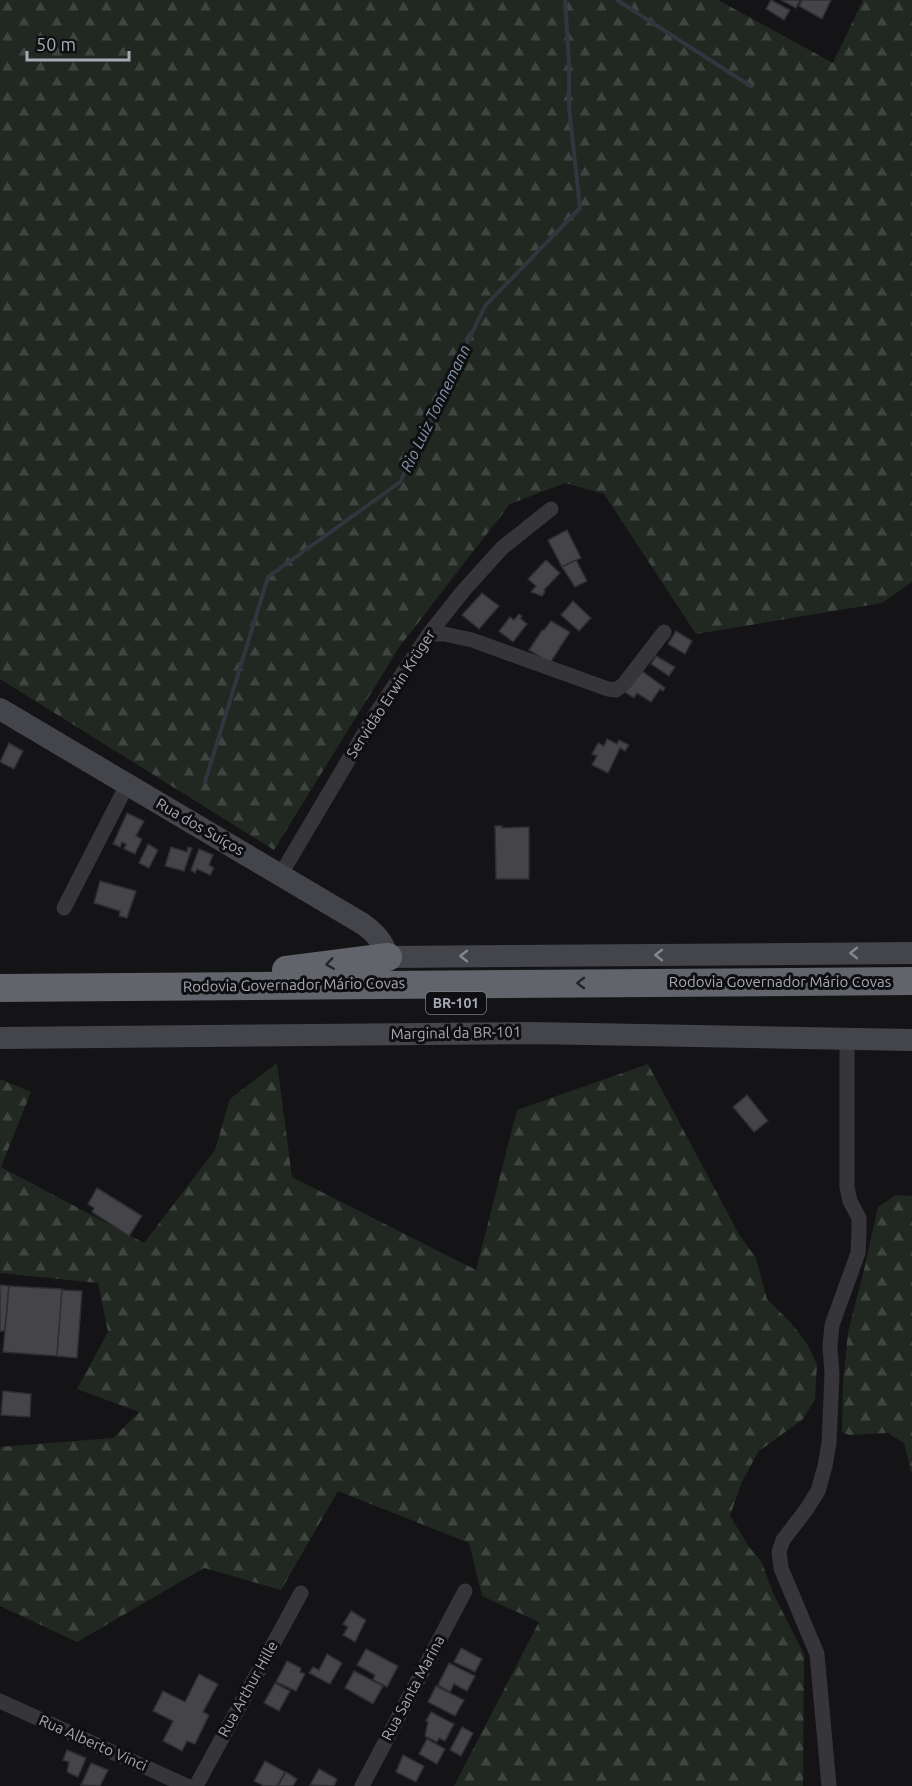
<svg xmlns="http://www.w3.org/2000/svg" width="912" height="1786" font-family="Ubuntu,sans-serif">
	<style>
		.forest { fill: url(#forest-firs) }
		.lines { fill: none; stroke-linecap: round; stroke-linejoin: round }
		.stream { stroke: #2f363d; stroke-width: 4 }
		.building { fill: #444449; stroke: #2f2e32; stroke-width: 1.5 }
		.street { stroke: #36363a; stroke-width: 15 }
		.secondary { stroke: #44454a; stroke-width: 22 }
		.highway { stroke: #62646b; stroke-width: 28 }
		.oneway { stroke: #848790 }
		.oneway2 { stroke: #242428 }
		.labels { text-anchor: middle; stroke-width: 6; stroke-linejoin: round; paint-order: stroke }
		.shield { fill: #0f0f11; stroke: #797c84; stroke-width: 1.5 }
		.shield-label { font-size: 14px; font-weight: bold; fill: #a7aab5 }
		.street-label { font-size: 15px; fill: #a7aab5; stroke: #0f0f11 }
		.water-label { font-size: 16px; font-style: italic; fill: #8195ad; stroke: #0f0f11 }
	</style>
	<defs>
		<pattern id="forest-firs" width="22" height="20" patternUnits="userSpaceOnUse" patternTransform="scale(1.5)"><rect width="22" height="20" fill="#212822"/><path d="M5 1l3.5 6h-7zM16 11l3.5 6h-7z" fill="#3e4440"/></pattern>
	</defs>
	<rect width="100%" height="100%" fill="#141416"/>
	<g class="forest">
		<path d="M0 0H718L833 63 863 0H912V582L882 603 696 634 604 494 565 483 510 504 400 646 274 850 0 679Z"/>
		<path d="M277 1063 292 1177 476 1270 517 1110 648 1064 740 1236 756 1258 767 1299 790 1322 806 1342 817 1364 815 1399 803 1419 758 1452 741 1484 730 1516 749 1547 761 1561 774 1595 804 1654 803 1786H454L539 1622 482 1596 469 1543 338 1491 281 1590 204 1568 77 1642 0 1606V1447L113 1438 139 1412 77 1389 108 1332 98 1283 0 1273V1079L31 1092 1 1167 144 1243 215 1150 230 1099Z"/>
		<path d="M896 1195 912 1196V1475L904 1443 888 1433 849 1435 842 1432 843 1384 848 1332 864 1270 878 1207Z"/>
	</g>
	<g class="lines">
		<g class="stream">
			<path d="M617 0 752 87"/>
			<path d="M205 782 268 577 400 482 485 306 580 208 569 107V63L565 0"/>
		</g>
	</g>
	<g class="building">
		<path d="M771 0 790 10 784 20 766 9Z"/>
		<path d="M781 0H800L796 8Z"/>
		<path d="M802 0H831L822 19 799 6Z"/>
		<path d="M567 530 581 558 562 567 548 540Z"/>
		<path d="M546 560 560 573 544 590 545 592 542 596 531 592 536 586 528 579Z"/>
		<path d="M576 560 587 581 575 587 562 567Z"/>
		<path d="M482 593 499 606 479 629 462 615Z"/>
		<path d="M573 601 591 618 579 631 561 615Z"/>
		<path d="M519 614 522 616 520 618 527 624 513 642 499 631 510 617 514 620Z"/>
		<path d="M551 621 570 632 550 663 529 650 542 630H544Z"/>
		<path d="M676 631 692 641 685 654 668 644Z"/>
		<path d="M656 656 675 667 669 676 651 664Z"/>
		<path d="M638 668 665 688 663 691 660 689 651 702 637 693 634 698 623 691Z"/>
		<path d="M607 739 617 744 619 740 629 745 625 751 620 748 608 773 592 765 597 756 592 754 598 743 604 746Z"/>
		<path d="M9 743 23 751 14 769 0 762Z"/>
		<path d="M127 813 144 821 136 836 142 839 135 854 124 849 126 844 122 842 120 847 113 844Z"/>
		<path d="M495 826H502V828L529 827V879H496Z"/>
		<path d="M148 844 158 850 149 868 139 863Z"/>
		<path d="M171 847 187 852 188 847 192 848 184 871 165 866Z"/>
		<path d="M199 849 213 855 209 865 214 868 210 875 197 869 195 873 191 870Z"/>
		<path d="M100 881 136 891 127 918 119 916 120 911 94 903Z"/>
		<path d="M747 1095 768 1121 754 1132 733 1107Z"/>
		<path d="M97 1188 142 1216 129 1236 92 1212 94 1208 88 1204Z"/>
		<path d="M0 1285 9 1286 5 1331H0Z"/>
		<path d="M9 1286 62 1289 57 1356 3 1352Z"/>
		<path d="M62 1290 82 1291 77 1358 57 1356Z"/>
		<path d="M3 1391 31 1394 30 1417 1 1415Z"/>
		<path d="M351 1611 366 1620 355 1642 343 1635 348 1627 343 1624Z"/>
		<path d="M461 1648 482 1659 475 1672 454 1662Z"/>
		<path d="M366 1649 398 1666 387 1687 373 1680 375 1675 357 1665Z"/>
		<path d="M327 1654 342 1663 330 1684 309 1673 313 1667 319 1670Z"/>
		<path d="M287 1661 301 1668 300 1672 305 1674 296 1691 276 1682Z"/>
		<path d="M449 1663 475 1676 467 1691 454 1684 450 1692 438 1685Z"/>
		<path d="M354 1671 383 1686 373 1704 345 1688Z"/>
		<path d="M199 1674 218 1684 203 1712 209 1715 195 1744 187 1741 182 1751 163 1741 173 1721 153 1711 163 1691 185 1702Z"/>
		<path d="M275 1683 290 1691 279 1711 264 1703Z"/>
		<path d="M436 1686 464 1700 455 1716 428 1702Z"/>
		<path d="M431 1712 454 1724 445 1741 439 1738 437 1742 425 1736 428 1722 426 1721Z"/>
		<path d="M462 1727 473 1733 461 1756 450 1750Z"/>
		<path d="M427 1739 445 1749 437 1764 419 1754Z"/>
		<path d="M67 1750 86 1758 78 1777 67 1772 69 1762 63 1760Z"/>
		<path d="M403 1755 424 1766 416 1782 396 1772Z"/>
		<path d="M265 1761 285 1772 277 1786H264L254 1781Z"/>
		<path d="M91 1763 108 1770 100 1786 81 1785Z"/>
		<path d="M319 1769 337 1779 334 1786 310 1785Z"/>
		<path d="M286 1772 297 1779 293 1786H278Z"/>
	</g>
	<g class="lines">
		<g class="street">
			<path d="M429 634H444L472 640 608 689 616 690 624 684 664 632"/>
			<path d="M281 874 375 715 429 634 464 590 502 548 551 509"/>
			<path d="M64 908 127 785"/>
			<path d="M0 1701 187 1786"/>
			<path d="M196 1786 301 1593"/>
			<path d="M362 1786 465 1591"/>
			<path d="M829 1786 817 1654 781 1568 779 1552 783 1540 806 1510 818 1491 825 1466 829 1443 832 1374 830 1346 832 1325 858 1253 859 1233V1218L850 1201 847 1187V1039"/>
		</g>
		<g class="secondary">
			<path d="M0 709 363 924C375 933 383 941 388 957L912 953"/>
			<path d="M0 1038 532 1033 912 1040"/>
		</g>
		<g class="highway">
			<path d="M286 970 388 957"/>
			<path d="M0 988 912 981"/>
		</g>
	</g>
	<defs><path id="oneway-chevron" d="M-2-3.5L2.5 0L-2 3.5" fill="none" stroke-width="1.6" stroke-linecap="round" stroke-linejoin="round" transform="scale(1.5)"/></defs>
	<g class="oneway">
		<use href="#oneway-chevron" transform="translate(854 953) rotate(180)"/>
		<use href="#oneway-chevron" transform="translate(659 955) rotate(180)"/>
		<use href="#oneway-chevron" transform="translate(464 956) rotate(180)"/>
	</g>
	<g class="oneway2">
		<use href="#oneway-chevron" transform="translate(330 964) rotate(172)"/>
		<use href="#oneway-chevron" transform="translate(581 983) rotate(180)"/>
	</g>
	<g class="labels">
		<rect class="shield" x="426" y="992" width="60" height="22" rx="4.5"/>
		<g class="shield-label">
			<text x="456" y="1008">BR-101</text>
		</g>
		<g class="street-label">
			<text transform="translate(391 694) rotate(-57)" y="5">Servidão Erwin Krüger</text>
			<text transform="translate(200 827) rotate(30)" y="5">Rua dos Suíços</text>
			<text x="780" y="987">Rodovia Governador Mário Covas</text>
			<text transform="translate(294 985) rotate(-1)" y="5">Rodovia Governador Mário Covas</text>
			<text transform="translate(456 1033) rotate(-1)" y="5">Marginal da BR-101</text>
			<text transform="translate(413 1688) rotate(-62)" y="5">Rua Santa Marina</text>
			<text transform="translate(248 1689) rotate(-61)" y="5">Rua Arthur Hille</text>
			<text transform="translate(93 1743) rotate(24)" y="5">Rua Alberto Vinci</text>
		</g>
		<g class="water-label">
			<text transform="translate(435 408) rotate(-64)" y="6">Rio Luiz Tonnemann</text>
		</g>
	</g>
	<path d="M27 51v9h102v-9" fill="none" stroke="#a7aab5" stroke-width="3"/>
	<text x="36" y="51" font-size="18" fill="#a7aab5" stroke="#0f0f11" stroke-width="4.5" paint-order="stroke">50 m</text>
</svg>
